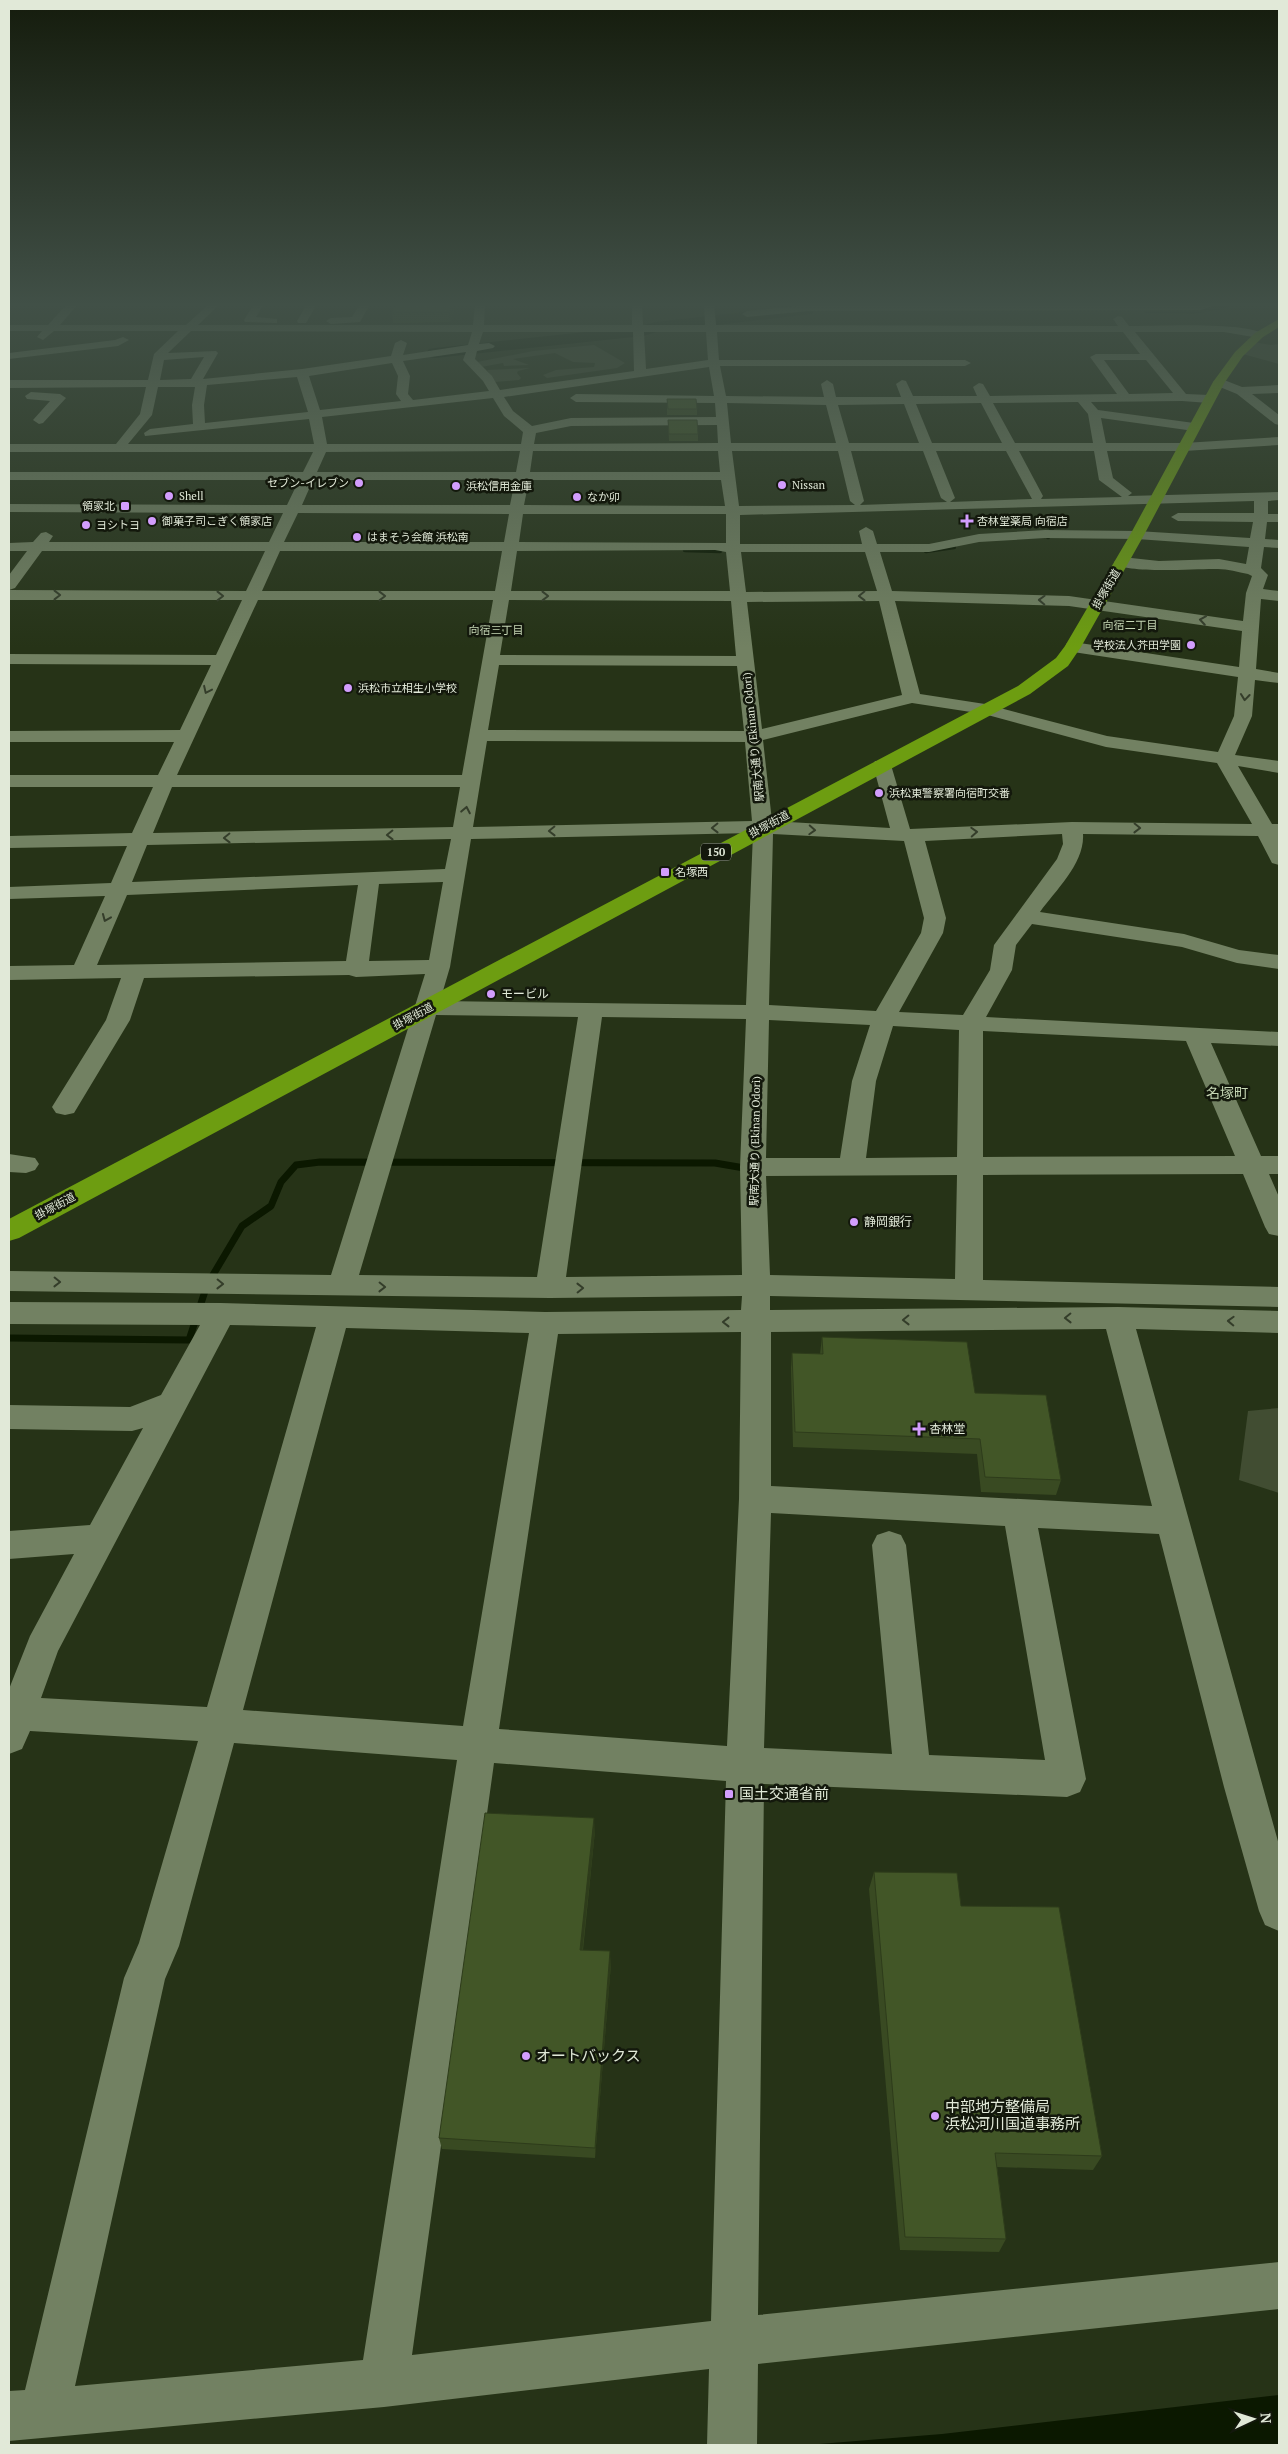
<svg xmlns="http://www.w3.org/2000/svg" width="1288" height="2454" font-family="'PT Serif','Noto Sans JP',serif">
	<style>
		.green { fill: #414d32 }
		.water { fill: #0b1800 }
		.lines { fill: none; stroke-linecap: round; stroke-linejoin: round }
		.stream-far1 { stroke: #0b1800; stroke-width: 4.5 }
		.stream { stroke: #0b1800; stroke-width: 7 }
		.river { fill: #0b1800; fill-rule: evenodd }
		.minor { fill: #728162; fill-rule: evenodd }
		.highway { fill: #6d9d11; fill-rule: evenodd }
		.wall { fill: #394a22 }
		.shaded-wall { fill: #2e3c1b }
		.building { fill: #425627; stroke: #2e3c1b }
		.oneway { stroke: #343d2a }
		.poi-dot { fill: #d29dfd; stroke: #13180c; stroke-width: 2 }
		.labels { text-anchor: middle; stroke-width: 5; stroke-linejoin: round; paint-order: stroke }
		.far-poi-label { font-size: 11px; fill: #e1e9d8; stroke: #13180c; text-anchor: start }
		.far-street-label { font-size: 11px; fill: #e1e9d8; stroke: #13180c }
		.far-neighbourhood-label { font-size: 11px; fill: #c6d7b5; stroke: #13180c }
		.shield { fill: #13180c; stroke: #a3aa9b; stroke-width: 1 }
		.shield-label { font-size: 11px; font-weight: bold; fill: #e1e9d8 }
		.poi-label { font-size: 12px; fill: #e1e9d8; stroke: #13180c; text-anchor: start }
		.neighbourhood-label { font-size: 14px; fill: #c6d7b5; stroke: #13180c }
		.near-poi-label { font-size: 15px; fill: #e1e9d8; stroke: #13180c; text-anchor: start }
	</style>
	<rect width="100%" height="100%" fill="#263317"/>
	<g class="green">
		<path d="M1253 342 1271 345 1279 344V364L1239 353Z"/>
		<path d="M594 345 625 363 617 368 547 378 543 375 556 370 594 367 595 363 573 362 555 353 513 359 529 365 504 366 503 363 481 367 477 362 533 351Z"/>
		<path d="M530 368 518 371 517 373 521 378 519 380 495 382 487 370Z"/>
		<path d="M1279 1408V1493L1239 1480 1248 1411Z"/>
	</g>
	<path class="water" d="M1279 2395V2445H807L942 2434Z"/>
	<g class="lines">
		<g class="stream-far1">
			<path d="M1048 537 1056 520"/>
			<path d="M685 550 720 551"/>
			<path d="M926 551 954 547"/>
		</g>
		<path class="stream" d="M9 1338 189 1340 207 1285 242 1226 271 1206 281 1182 296 1165 320 1162 715 1163 750 1169"/>
		<g class="river">
			<path d="M1150 304H1230L1228 308 1194 314 1145 313 1143 309Z"/>
			<path d="M806 305 812 306 814 310 812 314 657 332 643 336 435 358 429 357 426 353 429 349 435 348 641 326 655 322Z"/>
		</g>
		<g class="minor">
			<path d="M67 304H78L60 325H186L209 304H220L198 325H473L475 304H485L484 325H632V304H642L643 325H705L704 304H714L716 325 1118 326 1113 319 1118 316 1122 317 1129 326C1153 326 1250 321 1265 335L1259 338 1224 332H1135L1186 394 1209 395 1215 399 1209 403 1182 401 1091 402 1098 410 1194 423 1200 427 1194 431 1101 418 1106 443H1184L1279 437V445L1184 451H1107L1113 478 1132 493 1128 496 1279 492V500L1268 501V514H1279V522H1267L1265 539 1279 540V548L1264 547 1261 568 1268 575 1263 589 1279 591V601L1261 599 1256 669 1279 673V683L1255 680 1252 716 1235 755 1279 761V773L1238 766 1272 824H1279V865L1272 863 1258 836 1083 834C1085 863 1056 890 1040 912L1184 934 1239 950 1279 955V969L1237 963 1182 947 1032 924 1016 945 1012 970 986 1017 1279 1032V1046L1211 1043 1261 1156H1279V1174H1269L1279 1197V1236L1269 1234 1265 1227 1243 1174 983 1175V1280L1279 1287V1307L770 1296V1310L1118 1307 1279 1311V1333L1136 1329 1279 1845V1931L1265 1925 1259 1911 1224 1787 1159 1534 1038 1528 1086 1779 1080 1792 1067 1797 764 1784 758 2315 1279 2262V2309L758 2364 757 2445H707L709 2369 384 2407 9 2441V2391L25 2390 124 1978 139 1943 198 1741 30 1731 22 1749 9 1754V1689L30 1636 74 1554 9 1559V1531L90 1525 143 1428 132 1431 9 1429V1405L130 1407 161 1395 200 1325 9 1324V1302L221 1303 545 1312 741 1310 742 1296 550 1298 9 1291V1271L331 1275 425 974 356 977 349 975 144 978 130 1020 74 1113 65 1115 56 1113 52 1107 106 1020 121 978 9 980V966L74 965 105 896 9 899V887L111 883 127 846 9 848V836L132 833 153 787H9V775H158L174 742H9V731L180 730 211 665 9 664V654L216 655 242 600H9V590L246 591 265 551H42L15 588 9 590V575L27 551H9V543L33 542 41 533 46 532 53 536 49 542H269L283 513 9 512V504L287 505 299 480H9V472H303L313 452H9V444H116L140 414 146 387 9 388V380H148L154 354 178 331H54L43 340 37 337 42 331H9V325H48ZM191 331 472 332 468 345 403 355 407 343 401 340 395 343 391 356 302 369 203 379 218 353 216 351 168 353ZM483 332H633L634 371 500 390 492 376 475 359 477 351 493 348 495 346 489 343 479 344ZM644 332H706L708 360 646 369ZM717 332H1123L1140 354H1096L1090 357 1117 394 990 396 983 384 979 383 973 387 977 396H913L906 381 902 380 896 384 901 397H836L833 384 827 380 821 384 824 397 726 396 720 366H965L971 363 965 360H719ZM466 352 463 360 483 381 489 391 413 400 408 394 410 376 403 361ZM204 357 191 379 160 380 164 360ZM1104 360H1146L1173 393 1129 394ZM392 363 398 376 396 394 401 401 320 410 309 376ZM709 367 714 396 576 394 570 398 576 402 715 403 716 417 571 418 532 426 513 411 504 397ZM297 377 308 412 205 423 204 405 207 385ZM158 387H195L192 405 193 424 150 429 144 433 145 436 309 419 314 444H128L152 415ZM493 398 504 416 523 432 521 444H327L322 417ZM1078 402 1088 414 1093 443H1015L993 403ZM727 403 826 405 836 443H731ZM981 403 1002 443H932L916 404ZM904 404 919 443H849L838 405ZM717 425 718 443 534 444 536 433 571 426ZM520 451 516 472H317L326 452ZM533 451H718L720 472H530ZM732 451H838L850 501 855 505 739 506ZM851 451H923L941 498 947 502 860 505 864 501ZM936 451H1006L1032 499 950 502 955 498ZM1019 451H1094L1099 480 1122 497 1041 499 1043 496ZM313 480H515L510 505H302ZM529 480H721L725 506 524 505ZM1254 501V513H1178L1171 517 1178 521 1253 522 1250 538 1137 531 1045 530 979 534 929 544H877L873 531 866 527 859 531 862 544H740V515ZM298 513 509 514 504 542H284ZM523 514H726V543L519 542ZM1045 538 1137 539 1249 547 1246 564 1219 559 1159 561 1122 557 1114 562C1123 575 1200 568 1218 569 1228 569 1238 572 1248 574L1252 576 1246 593 1243 621 1069 596 892 591 880 552H929L979 542ZM715 550 726 552 730 591H511L517 551ZM280 551H502L495 591H262ZM741 552H865L877 591 746 592ZM258 600H493L462 775H177ZM509 600 731 601 736 656 500 655ZM879 601 902 695 762 729 747 602ZM895 601 1069 606 1242 631 1239 667 1073 642 1067 643 1065 647 1067 651 1073 652 1238 677 1234 716 1218 752 1107 736 985 704 920 694ZM499 665 737 666 744 731 488 730ZM912 703 984 714 1106 747 1217 763 1252 824 1072 822 910 829 891 765 889 761H875L873 765 890 828 772 821 763 740ZM487 741 745 742 752 821 473 827ZM172 787H460L453 827 153 833ZM753 833 746 1005 440 1001 450 967 471 839ZM773 834 904 841 924 918 921 933 876 1011 769 1005ZM1062 834 1063 844 1057 859 994 945 990 970 963 1015 899 1012 943 933 946 918 925 841ZM451 839 445 869 132 882 147 845ZM443 882 429 960 369 961 379 884ZM358 885 346 961 97 965 127 895ZM436 1015 578 1017 537 1277 359 1275ZM602 1017 746 1019 740 1167 742 1275 566 1277ZM769 1020 870 1025 852 1081 840 1158H766ZM893 1026 959 1030 957 1157 866 1158 876 1081ZM983 1031 1186 1041 1235 1156 983 1157ZM957 1175 955 1279 770 1275 766 1176ZM230 1325 316 1327 207 1707 41 1698 58 1651ZM346 1328 529 1333 463 1726 243 1710ZM1106 1329 1152 1506 771 1486V1332ZM741 1332 739 1499 727 1746 499 1729 558 1334ZM771 1513 1005 1526 1045 1760 929 1755 906 1545 901 1535 889 1531 877 1535 872 1545 892 1754 764 1748ZM234 1743 457 1760 363 2360 75 2386 165 1979 179 1946ZM494 1763 726 1781 711 2321 412 2355Z"/>
			<path d="M254 304H264L256 317 277 319V323L245 322 244 320Z"/>
			<path d="M307 304H317L306 323H298L297 321Z"/>
			<path d="M360 304H370L360 322 331 324 326 321 331 318 352 317Z"/>
			<path d="M1218 304 1201 310 808 311 747 317 742 314 747 311 808 305Z"/>
			<path d="M123 337 129 340 118 346 9 359V353L115 340Z"/>
			<path d="M1219 378 1242 387 1279 385V393L1252 394 1279 415V425L1275 424 1237 394 1215 385 1213 382Z"/>
			<path d="M31 392 60 394 66 398 43 423 39 424 33 420 50 401 27 399 25 396Z"/>
			<path d="M9 1154 35 1158 39 1164 35 1170 26 1173 9 1172Z"/>
		</g>
		<path class="highway" d="M1279 319V327L1263 337 1243 356 1225 382 1144 535 1081 647 1068 666 1030 694 19 1238 9 1241V1219L1018 686 1056 658 1065 646 1130 535 1213 382 1235 352 1255 333Z"/>
	</g>
	<g class="wall">
		<path d="M456 304 450 322 393 323 392 313Z"/>
		<path d="M667 399 697 409V415H667Z"/>
		<path d="M668 420 698 434V441H669Z"/>
		<path d="M822 1337 975 1393 1061 1480 1056 1495 981 1492 977 1454 793 1447 791 1368 792 1353 820 1354Z"/>
		<path d="M595 1831 583 1950 611 1964 595 2158 442 2149 439 2138Z"/>
		<path d="M874 1872 961 1906 1102 2156 1093 2170 997 2167 1006 2239 999 2252 900 2250 869 1889Z"/>
	</g>
	<g class="shaded-wall">
		<path d="M452 304H456L450 322 449 313Z"/>
		<path d="M594 1818 595 1831 581 1963 580 1950Z"/>
		<path d="M610 1951 611 1964 595 2158V2148Z"/>
	</g>
	<g class="building">
		<path d="M396 304H452L449 313H392Z"/>
		<path d="M667 399H696L697 409H668Z"/>
		<path d="M668 420H697L698 434H669Z"/>
		<path d="M822 1337 967 1342 975 1393 1046 1395 1061 1480 985 1477 980 1439 795 1432 792 1353 823 1354Z"/>
		<path d="M485 1813 594 1818 580 1950 610 1951 595 2148 439 2138Z"/>
		<path d="M874 1872 957 1873 961 1906 1059 1907 1102 2156 995 2153 1006 2239 905 2237Z"/>
	</g>
	<defs><path id="oneway-chevron" d="M-2-3.5L2.5 0L-2 3.5" fill="none" stroke-width="1.6" stroke-linecap="round" stroke-linejoin="round" transform="scale(1.25)"/></defs>
	<g class="oneway">
		<use href="#oneway-chevron" transform="translate(57 595)"/>
		<use href="#oneway-chevron" transform="translate(220 596)"/>
		<use href="#oneway-chevron" transform="translate(382 596)"/>
		<use href="#oneway-chevron" transform="translate(545 596)"/>
		<use href="#oneway-chevron" transform="translate(862 596) rotate(179)"/>
		<use href="#oneway-chevron" transform="translate(1042 600) rotate(-178)"/>
		<use href="#oneway-chevron" transform="translate(1203 620) rotate(-171)"/>
		<use href="#oneway-chevron" transform="translate(207 690) rotate(115)"/>
		<use href="#oneway-chevron" transform="translate(1245 697) rotate(96)"/>
		<use href="#oneway-chevron" transform="translate(466 810) rotate(-79)"/>
		<use href="#oneway-chevron" transform="translate(715 828) rotate(179)"/>
		<use href="#oneway-chevron" transform="translate(1137 828) rotate(1)"/>
		<use href="#oneway-chevron" transform="translate(812 830) rotate(3)"/>
		<use href="#oneway-chevron" transform="translate(552 831) rotate(179)"/>
		<use href="#oneway-chevron" transform="translate(974 832) rotate(-3)"/>
		<use href="#oneway-chevron" transform="translate(390 835) rotate(179)"/>
		<use href="#oneway-chevron" transform="translate(227 838) rotate(179)"/>
		<use href="#oneway-chevron" transform="translate(106 918) rotate(113)"/>
		<use href="#oneway-chevron" transform="translate(57 1282) rotate(1)"/>
		<use href="#oneway-chevron" transform="translate(220 1284) rotate(1)"/>
		<use href="#oneway-chevron" transform="translate(382 1287) rotate(1)"/>
		<use href="#oneway-chevron" transform="translate(580 1288) rotate(-1)"/>
		<use href="#oneway-chevron" transform="translate(1068 1318) rotate(179)"/>
		<use href="#oneway-chevron" transform="translate(906 1320) rotate(179)"/>
		<use href="#oneway-chevron" transform="translate(1231 1321) rotate(-178)"/>
		<use href="#oneway-chevron" transform="translate(726 1322) rotate(180)"/>
	</g>
	<linearGradient id="sky" x2="0" y2="1"><stop stop-color="#151c0d"/><stop offset="0.47" stop-color="#415047"/><stop offset="1" stop-color="#415047" stop-opacity="0"/></linearGradient>
	<rect width="1288" height="648" fill="url(#sky)"/>
	<g class="poi-dot">
		<circle cx="359" cy="483" r="5"/>
		<circle cx="782" cy="485" r="5"/>
		<circle cx="456" cy="486" r="5"/>
		<circle cx="169" cy="496" r="5"/>
		<circle cx="577" cy="497" r="5"/>
		<rect x="120" y="501" width="10" height="10" rx="2.5"/>
		<circle cx="152" cy="521" r="5"/>
		<path d="M964.5 513.5h5v5h5v5h-5v5h-5v-5h-5v-5h5z"/>
		<circle cx="86" cy="525" r="5"/>
		<circle cx="357" cy="537" r="5"/>
		<circle cx="1191" cy="645" r="5"/>
		<circle cx="348" cy="688" r="5"/>
		<circle cx="879" cy="793" r="5"/>
		<rect x="660" y="867" width="10" height="10" rx="2.5"/>
		<circle cx="491" cy="994" r="5"/>
		<circle cx="854" cy="1222" r="5"/>
		<path d="M916.5 1421.5h5v5h5v5h-5v5h-5v-5h-5v-5h5z"/>
		<rect x="724" y="1789" width="10" height="10" rx="2.5"/>
		<circle cx="526" cy="2056" r="5"/>
		<circle cx="935" cy="2116" r="5"/>
	</g>
	<g class="labels">
		<g class="far-poi-label">
			<text x="349" y="487" text-anchor="end">セブン-イレブン</text>
			<text x="792" y="489">Nissan</text>
			<text x="466" y="490">浜松信用金庫</text>
			<text x="179" y="500">Shell</text>
			<text x="587" y="501">なか卯</text>
			<text x="115" y="510" text-anchor="end">領家北</text>
			<text x="162" y="525">御菓子司こぎく領家店</text>
			<text x="977" y="525">杏林堂薬局 向宿店</text>
			<text x="96" y="529">ヨシトヨ</text>
			<text x="367" y="541">はまそう会館 浜松南</text>
			<text x="1181" y="649" text-anchor="end">学校法人芥田学園</text>
			<text x="358" y="692">浜松市立相生小学校</text>
			<text x="889" y="797">浜松東警察署向宿町交番</text>
			<text x="675" y="876">名塚西</text>
		</g>
		<g class="far-street-label">
			<text transform="translate(1106 589) rotate(-60)" y="4">掛塚街道</text>
			<text transform="translate(753 737) rotate(-96)" y="4">駅南大通り (Ekinan Odori)</text>
			<text transform="translate(769 824) rotate(-28)" y="4">掛塚街道</text>
			<text transform="translate(413 1016) rotate(-28)" y="4">掛塚街道</text>
			<text transform="translate(755 1141) rotate(-89)" y="4">駅南大通り (Ekinan Odori)</text>
			<text transform="translate(55 1206) rotate(-28)" y="4">掛塚街道</text>
		</g>
		<g class="far-neighbourhood-label">
			<text x="1130" y="629">向宿二丁目</text>
			<text x="496" y="634">向宿三丁目</text>
		</g>
		<rect class="shield" x="701" y="843.5" width="30" height="17" rx="4"/>
		<g class="shield-label">
			<text x="716" y="856">150</text>
		</g>
		<g class="poi-label">
			<text x="501" y="998">モービル</text>
			<text x="864" y="1226">静岡銀行</text>
			<text x="929" y="1433">杏林堂</text>
		</g>
		<g class="neighbourhood-label">
			<text x="1227" y="1098">名塚町</text>
		</g>
		<g class="near-poi-label">
			<text x="739" y="1799">国土交通省前</text>
			<text x="536" y="2061">オートバックス</text>
			<text x="945" y="2112">中部地方整備局<tspan x="945" dy="17">浜松河川国道事務所</tspan></text>
		</g>
	</g>
	<rect width="1288" height="2454" fill="none" stroke="#e1e9d8" stroke-width="20"/>
	<g transform="translate(1253 2419) rotate(86)" stroke="#13180c" stroke-width="4" paint-order="stroke">
	<path d="M0-4L9 19L0 12L-9 19Z" fill="#e1e9d8"/>
	<text y="-8" font-size="14" font-weight="bold" text-anchor="middle" fill="#e1e9d8">N</text>
	</g>
</svg>
